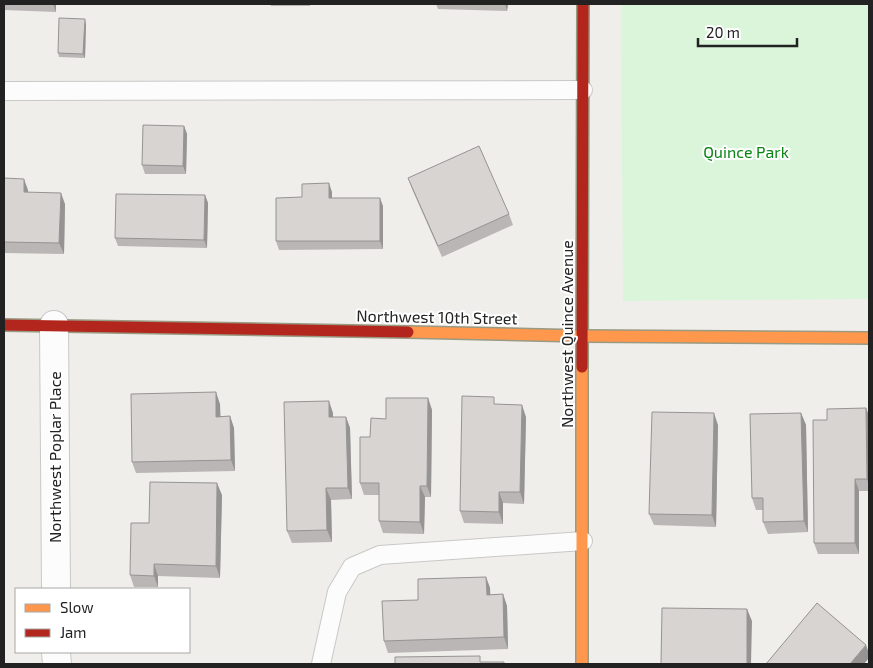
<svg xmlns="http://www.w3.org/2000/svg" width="873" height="668" font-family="'Exo 2',sans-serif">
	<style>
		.park { fill: #daf5da }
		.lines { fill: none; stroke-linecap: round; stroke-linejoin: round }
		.lane-casing { stroke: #c9c8c7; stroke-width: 20 }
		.street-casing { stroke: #c9c8c7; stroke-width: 30 }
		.slow-casing { stroke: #999a82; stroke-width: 14 }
		.jam-casing { stroke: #999a82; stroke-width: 14 }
		.lane { stroke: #fdfcfc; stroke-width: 18 }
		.street { stroke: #fdfcfc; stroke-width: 28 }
		.slow { stroke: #ff974d; stroke-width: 11 }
		.jam { stroke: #b3261e; stroke-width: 11 }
		.wall { fill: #b9b6b5 }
		.shaded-wall { fill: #969493 }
		.building { fill: #d7d4d2; stroke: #969493 }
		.labels { text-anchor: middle; stroke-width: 4; stroke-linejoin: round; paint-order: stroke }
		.park-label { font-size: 16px; fill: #0c8416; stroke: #fff }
		.street-label { font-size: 16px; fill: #222; stroke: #fff }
	</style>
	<rect width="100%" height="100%" fill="#f0eeeb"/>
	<path class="park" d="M621 4H869V299L623 301Z"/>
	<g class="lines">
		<g class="lane-casing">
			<g id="lane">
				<path d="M4 91 583 90"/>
				<path d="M321 664 337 592 352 567 380 555 583 541"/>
			</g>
		</g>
		<g class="street-casing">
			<g id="street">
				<path d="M54 325 56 589"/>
				<path d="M56 652 57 664"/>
			</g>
		</g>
		<g class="slow-casing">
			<g id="slow">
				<path d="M408 332 583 336 869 338"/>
				<path d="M582 664V367"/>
			</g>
		</g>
		<g class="jam-casing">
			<g id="jam">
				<path d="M4 325 408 332"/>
				<path d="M582 367 583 4"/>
			</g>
		</g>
		<use href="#lane" class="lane"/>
		<use href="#street" class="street"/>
		<use href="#slow" class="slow"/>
		<use href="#jam" class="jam"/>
	</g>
	<g class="wall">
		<path d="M4 4H56V12L4 10Z"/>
		<path d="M270 4H310V6H271Z"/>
		<path d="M436 4H508L507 11 438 9Z"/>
		<path d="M86 24 85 58 59 57 58 53Z"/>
		<path d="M184 126 187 134 186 174H145L142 165Z"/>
		<path d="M4 178 28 190V192L65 204 64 254 4 253Z"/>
		<path d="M408 178 509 214 513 225 442 257 412 189Z"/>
		<path d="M332 192V198L383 206V249L279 250 276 241 302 197Z"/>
		<path d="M205 195 208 203 207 248 118 246 115 238Z"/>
		<path d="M428 398 432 410 431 497H425L424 534 383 533 379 521V495H364L360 483 370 437 386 419Z"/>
		<path d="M220 404V416H230L234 428 235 471 136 473 132 462Z"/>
		<path d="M497 404 526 417 524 504 503 503V524L464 523 460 511Z"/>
		<path d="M866 408 869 416V491H859V554H818L814 543 827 420Z"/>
		<path d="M333 413V417H346L350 428 352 499 331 500 332 542 292 543 287 531Z"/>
		<path d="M801 413 806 425 808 532 768 534 763 522V510H756L752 498Z"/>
		<path d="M718 425 716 527 654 525 649 514Z"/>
		<path d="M222 495 220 578 158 576V587H134L130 575 149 523Z"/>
		<path d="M486 577 490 588V595L503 594 507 606 508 649 388 653 384 641 418 600Z"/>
	</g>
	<g class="shaded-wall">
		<path d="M53 4H56V12Z"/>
		<path d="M505 4H508L507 11Z"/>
		<path d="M85 19 86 24 85 58 83 54Z"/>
		<path d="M184 126 187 134 186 174 183 166Z"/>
		<path d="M24 179 28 190V204L24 192Z"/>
		<path d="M329 183 332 192V206L329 198Z"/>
		<path d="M61 193 65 204 64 254 59 243Z"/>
		<path d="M205 195 208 203 207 248 204 240Z"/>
		<path d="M380 198 383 206V249L380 241Z"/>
		<path d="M216 392 220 404 221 428 216 417Z"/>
		<path d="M428 398 432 410 431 497 427 486Z"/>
		<path d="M329 401 333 413V429L329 417Z"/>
		<path d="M522 405 526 417 524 504 520 492Z"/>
		<path d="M866 408 869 416V486L867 479Z"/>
		<path d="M714 413 718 425 716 527 712 515Z"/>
		<path d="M801 413 806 425 808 532 804 521Z"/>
		<path d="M230 416 234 428 235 471 231 460Z"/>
		<path d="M346 417 350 428 352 499 348 488Z"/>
		<path d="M855 479 859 491V554L855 543Z"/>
		<path d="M217 483 222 495 220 578 216 566Z"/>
		<path d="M420 486 425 497 424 534 420 522Z"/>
		<path d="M326 488 331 500 332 542 327 530Z"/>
		<path d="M499 492 503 503V524L499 512Z"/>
		<path d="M154 564 158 576V587L154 576Z"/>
		<path d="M486 577 490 588 491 606 487 595Z"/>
		<path d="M503 594 507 606 508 649 504 637Z"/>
		<path d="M747 609 752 621 751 664H747Z"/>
		<path d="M866 645 869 653V658L864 664H850Z"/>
	</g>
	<g class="building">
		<path d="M59 18 85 19 83 54 58 53Z"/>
		<path d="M143 125 184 126 183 166 142 165Z"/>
		<path d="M479 146 509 214 438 246 408 178Z"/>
		<path d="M4 178 24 179V192L61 193 59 243 4 242Z"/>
		<path d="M329 183V198H380V241H276V198L302 197V184Z"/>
		<path d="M116 194 205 195 204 240 115 238Z"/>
		<path d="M216 392V417L230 416 231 460 132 462 131 394Z"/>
		<path d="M462 396 494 397V404L522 405 520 492H499V512L460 511Z"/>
		<path d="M386 398H428L427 486H420V522L379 521V483H360V437H370L371 418 386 419Z"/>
		<path d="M329 401V417H346L348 488H326L327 530 287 531 284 402Z"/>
		<path d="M866 408 867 479H855V543H814L813 420H827V409Z"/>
		<path d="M652 412 714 413 712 515 649 514Z"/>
		<path d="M801 413 804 521 763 522V498H752L750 414Z"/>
		<path d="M150 482 217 483 216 566 154 564V576L130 575 131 523H149Z"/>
		<path d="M486 577 487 595 503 594 504 637 384 641 382 601 418 600V579Z"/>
		<path d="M817 603 866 645 850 664H766Z"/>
		<path d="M662 608 747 609V664H661Z"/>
		<path d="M480 656V662H504V664H395V657Z"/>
	</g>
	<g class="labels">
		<g class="park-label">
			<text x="746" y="158">Quince Park</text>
		</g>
		<g class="street-label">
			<text transform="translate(437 317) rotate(1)" y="6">Northwest 10th Street</text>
			<text transform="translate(567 334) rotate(-90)" y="6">Northwest Quince Avenue</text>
			<text transform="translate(55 457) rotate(-90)" y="6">Northwest Poplar Place</text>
		</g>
	</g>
	<rect width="873" height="668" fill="none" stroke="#222222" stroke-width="10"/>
	<rect x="15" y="588" width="175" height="65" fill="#ffffff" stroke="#a7a7a7"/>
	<rect x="25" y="604" width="25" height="8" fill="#ff974d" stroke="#a7a7a7"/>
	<text x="60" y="613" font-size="15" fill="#222222">Slow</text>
	<rect x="25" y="629" width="25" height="8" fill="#b3261e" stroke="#a7a7a7"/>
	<text x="60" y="638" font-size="15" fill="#222222">Jam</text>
	<path d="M698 38v8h99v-8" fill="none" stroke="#222222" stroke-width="2.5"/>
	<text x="706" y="38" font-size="15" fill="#222222" stroke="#ffffff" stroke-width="4" paint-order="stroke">20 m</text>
</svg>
